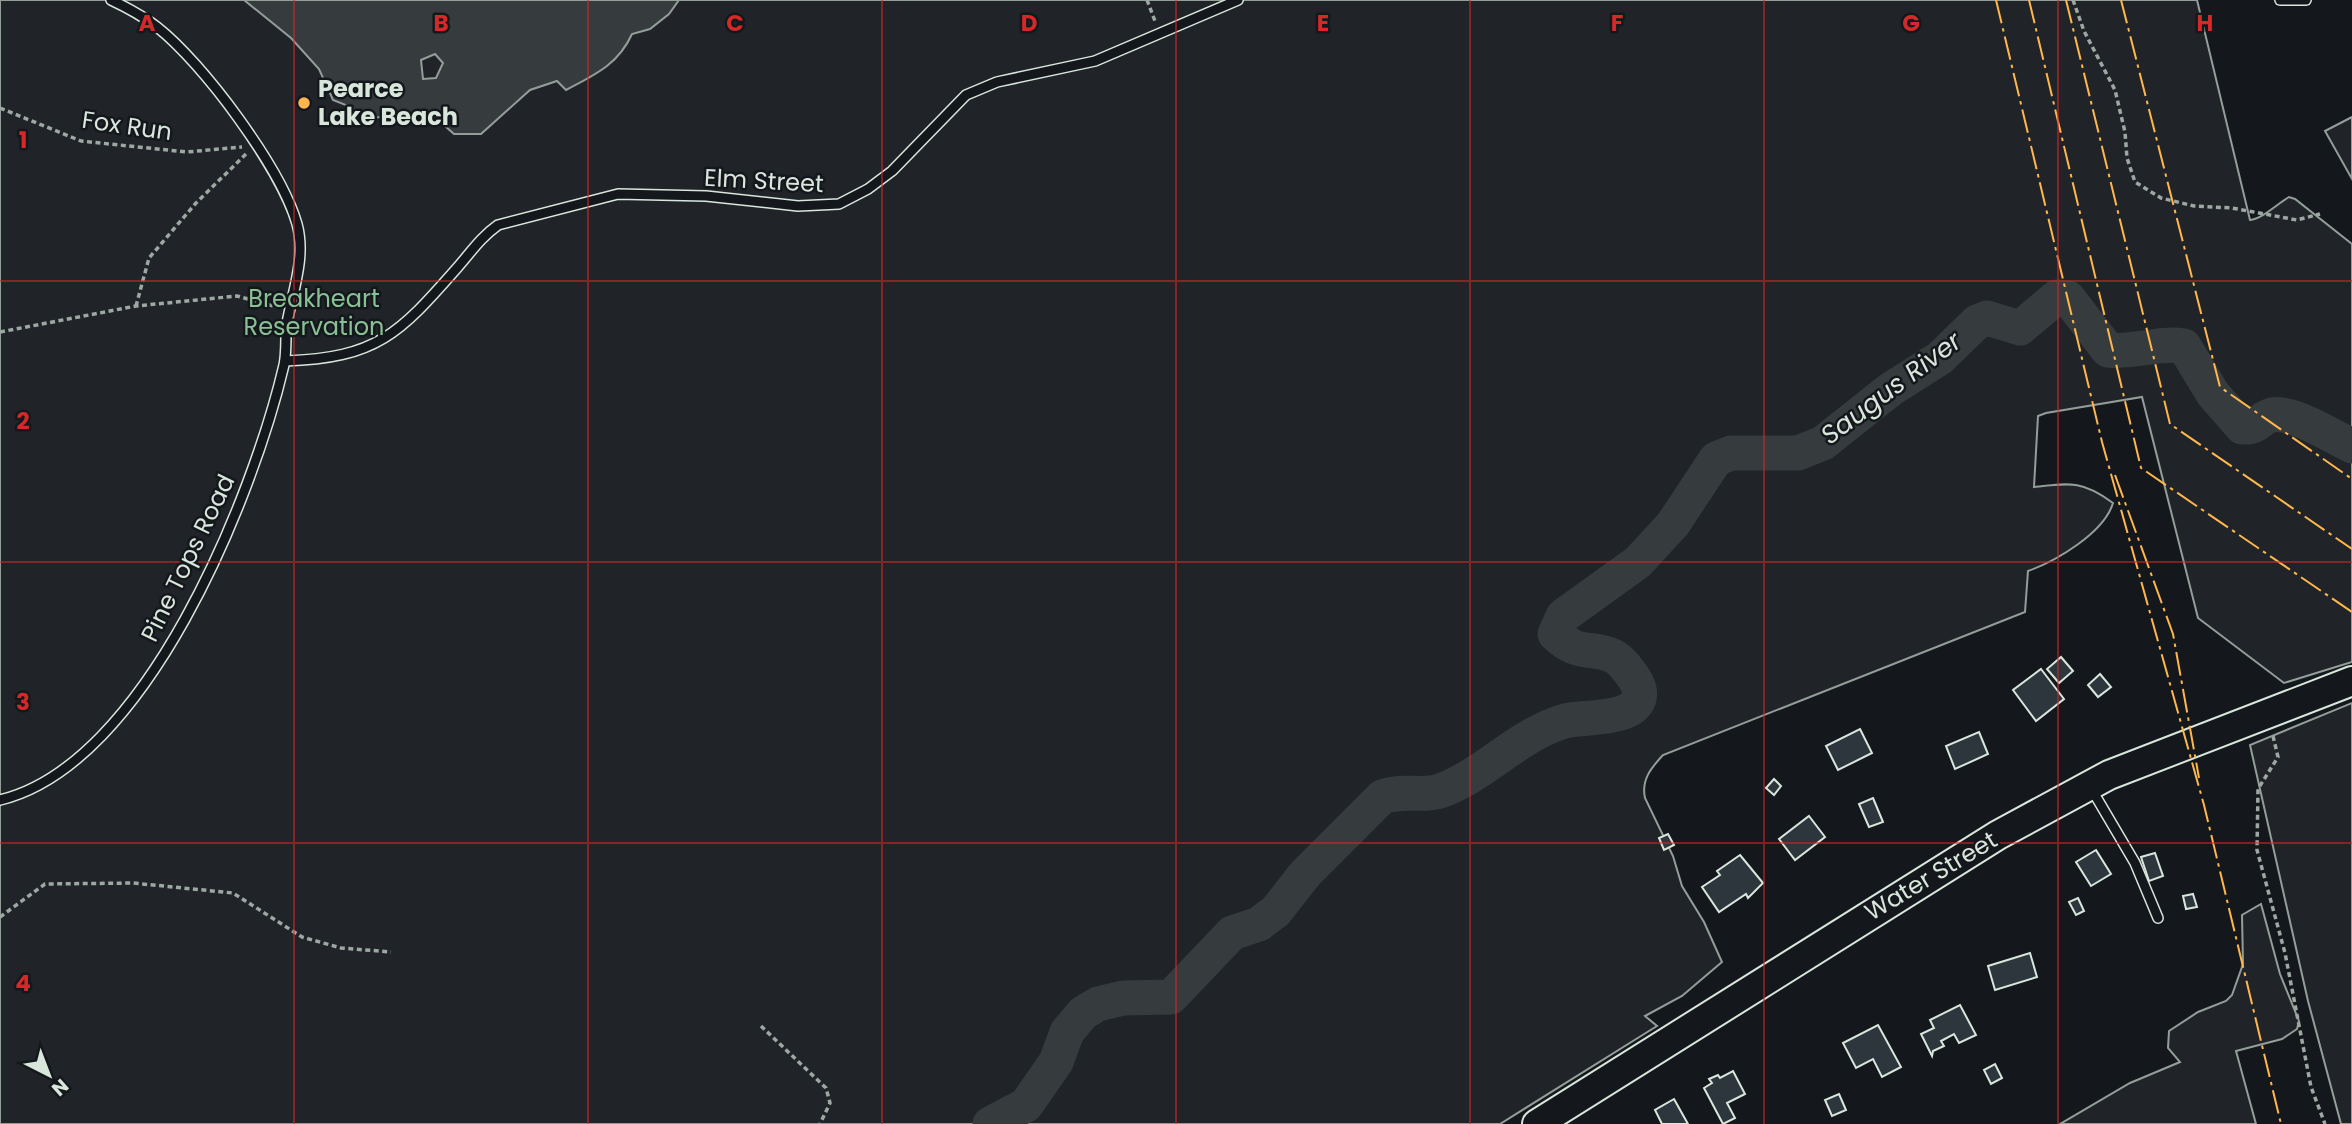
<svg xmlns="http://www.w3.org/2000/svg" width="2352" height="1124" font-family="Poppins,sans-serif">
	<style>
		.green { fill: #202428; stroke: #939e99; stroke-width: 2 }
		.water { fill: #363b3e; stroke: #939e99; stroke-width: 2; fill-rule: evenodd }
		.lines { fill: none; stroke-linecap: round; stroke-linejoin: round }
		.river { stroke: #363b3e; stroke-width: 35 }
		.building { fill: #2c363c; stroke: #d8e6dc; stroke-width: 2 }
		.lane-casing { stroke: #d8e6dc; stroke-width: 12 }
		.primary-casing { stroke: #d8e6dc; stroke-width: 32 }
		.path { stroke: #9da8a2; stroke-width: 3.5; stroke-dasharray: 5 3.5; stroke-linecap: butt }
		.lane { stroke: #14181c; stroke-width: 9 }
		.primary { stroke: #14181c; stroke-width: 28 }
		.power { stroke: #ffb74d; stroke-width: 2; stroke-dasharray: 24 5 3.5 5; stroke-linecap: butt }
		.grid { fill: none; stroke: #d62828; stroke-width: 2; stroke-opacity: 0.55 }
		.poi-dot { fill: #ffb74d; stroke: #14181c; stroke-width: 2.5 }
		.labels { text-anchor: middle; stroke-width: 5; stroke-linejoin: round; paint-order: stroke }
		.poi-label { font-size: 24px; font-weight: bold; fill: #d8e6dc; stroke: #14181c; text-anchor: start }
		.street-label { font-size: 24px; fill: #d8e6dc; stroke: #14181c }
		.park-label { font-size: 24px; fill: #8ac095; stroke: #14181c }
		.water-label { font-size: 26px; font-style: italic; fill: #d8e6dc; stroke: #14181c }
		.grid-label { font-size: 23px; text-anchor: middle; font-weight: bold; fill: #d62828; stroke: #14181c; stroke-width: 5; stroke-linejoin: round; paint-order: stroke }
	</style>
	<rect width="100%" height="100%" fill="#14181c"/>
	<g class="green">
		<path d="M0 0H2197L2250 220C2262 219 2277 204 2289 197L2295 199 2352 244V662L2284 683 2198 618 2142 397 2046 413 2038 416 2034 487C2069 483 2083 480 2113 503 2104 533 2056 561 2028 571L2025 612 1663 755C1651 768 1641 780 1645 798L1673 856 1682 886 1704 922 1722 962 1682 996 1645 1016 1657 1026 1500 1124H0Z"/>
		<path d="M2352 117V179L2325 131Z"/>
		<path d="M2352 703V1124H2341L2308 1001 2250 745Z"/>
		<path d="M2261 904 2280 974 2299 1021 2297 1029 2282 1039 2236 1051 2256 1124H2060L2130 1083 2180 1062 2168 1048 2169 1031 2198 1012 2226 1001 2232 995 2243 964 2242 915Z"/>
	</g>
	<path class="water" d="M244 0H679L669 14 650 29 632 34C618 65 594 75 566 90L557 81 530 90 481 134H454L437 119 423 115 364 118 351 107 333 100 319 69 291 38ZM435 54 443 63 436 78 423 79 421 60Z"/>
	<g class="lines">
		<path class="river" d="M990 1124 1026 1105 1056 1062 1067 1032 1083 1013 1098 1004 1123 998 1171 997 1232 933 1259 924 1276 911 1305 874 1382 797C1404 789 1423 797 1440 791 1483 776 1519 734 1565 721 1582 716 1646 722 1639 689 1637 680 1622 660 1613 656 1590 646 1580 657 1555 634L1563 616 1638 562 1673 524 1716 459 1731 453H1798L1823 443 1891 389 1940 358 1977 322 1987 318 2020 328 2057 297 2068 298 2108 350C2134 353 2158 342 2184 346L2213 394 2242 427C2260 428 2259 418 2272 415 2293 411 2333 437 2352 446"/>
	</g>
	<g class="building">
		<path d="M2061 657 2073 671 2059 683 2047 669Z"/>
		<path d="M2041 669 2064 699 2036 721 2013 690Z"/>
		<path d="M2100 674 2111 687 2098 697 2088 685Z"/>
		<path d="M1860 729 1872 753 1838 770 1826 746Z"/>
		<path d="M1979 732 1988 754 1955 769 1946 746Z"/>
		<path d="M1774 779 1781 786 1774 795 1766 788Z"/>
		<path d="M1873 798 1883 822 1869 827 1859 804Z"/>
		<path d="M1809 816 1825 837 1795 860 1779 839Z"/>
		<path d="M1668 834 1674 845 1664 850 1659 838Z"/>
		<path d="M2096 850 2111 874 2091 886 2076 862Z"/>
		<path d="M2155 853 2163 876 2149 881 2141 857Z"/>
		<path d="M1740 855 1763 883 1748 898 1746 894 1719 912 1702 887 1720 875 1717 871Z"/>
		<path d="M2193 894 2197 907 2186 909 2183 896Z"/>
		<path d="M2078 898 2084 911 2076 915 2069 902Z"/>
		<path d="M2030 953 2037 977 1995 990 1988 966Z"/>
		<path d="M1960 1005 1976 1035 1959 1043 1954 1034 1941 1041 1944 1046 1933 1051 1932 1056 1921 1034 1934 1028 1930 1020Z"/>
		<path d="M1878 1025 1901 1067 1882 1077 1873 1059 1856 1068 1843 1043Z"/>
		<path d="M1995 1064 2002 1078 1991 1084 1984 1070Z"/>
		<path d="M1733 1071 1745 1094 1727 1103 1735 1118 1723 1124 1704 1088 1712 1083 1709 1079 1718 1075 1720 1078Z"/>
		<path d="M1839 1094 1846 1110 1832 1116 1825 1100Z"/>
		<path d="M1674 1099 1688 1124H1662L1655 1110Z"/>
	</g>
	<g class="lines">
		<g class="lane-casing">
			<g id="lane">
				<path d="M2280 0H2306"/>
				<path d="M285 361C377 358 399 334 457 268 471 252 481 237 498 225L618 194 706 196 798 206 839 204 868 189 892 171 966 95 997 82 1095 61 1238 0"/>
				<path d="M2092 790 2135 863 2158 918"/>
				<path d="M0 800C146 765 253 497 284 365 287 351 285 336 287 323 293 290 306 257 297 224 281 168 203 63 157 27 144 17 126 7 111 0"/>
			</g>
		</g>
		<g class="primary-casing">
			<path id="primary" d="M1537 1124 1998 835 2109 775 2352 681"/>
		</g>
		<g class="path">
			<path d="M1147 0 1155 21"/>
			<path d="M2073 0 2084 31 2115 90 2125 132 2127 158 2135 182 2161 198 2194 206 2232 208 2297 220 2320 214"/>
			<path d="M0 108 81 141 187 152 242 147"/>
			<path d="M136 306 149 258 196 203 246 154"/>
			<path d="M0 332 136 306 237 296 277 307"/>
			<path d="M2273 736 2278 757 2258 789 2257 850 2285 953 2311 1087 2325 1124"/>
			<path d="M0 917 45 884 133 883 233 893 302 937 341 948 391 952"/>
			<path d="M761 1026 826 1088 830 1103 820 1124"/>
		</g>
		<use href="#lane" class="lane"/>
		<use href="#primary" class="primary"/>
		<g class="power">
			<path d="M1996 0 2102 442 2204 805 2281 1124"/>
			<path d="M2029 0 2141 468 2352 612"/>
			<path d="M2066 0 2170 424 2352 549"/>
			<path d="M2121 0 2220 387 2352 479"/>
			<path d="M2115 475 2173 634 2199 778"/>
		</g>
	</g>
	<path class="grid" d="M294 0V1124M588 0V1124M882 0V1124M1176 0V1124M1470 0V1124M1764 0V1124M2058 0V1124M0 281H2352M0 562H2352M0 843H2352"/>
	<circle class="poi-dot" cx="304" cy="103" r="7"/>
	<g class="labels">
		<g class="poi-label">
			<text x="318" y="97">Pearce<tspan x="318" dy="28">Lake Beach</tspan></text>
		</g>
		<g class="street-label">
			<text transform="translate(127 126) rotate(8)" y="8">Fox Run</text>
			<text transform="translate(764 181) rotate(3)" y="8">Elm Street</text>
			<text transform="translate(188 558) rotate(-64)" y="8">Pine Tops Road</text>
			<text transform="translate(1931 876) rotate(-31)" y="8">Water Street</text>
		</g>
		<g class="park-label">
			<text x="314" y="307">Breakheart<tspan x="314" dy="28">Reservation</tspan></text>
		</g>
		<g class="water-label">
			<text transform="translate(1891 388) rotate(-37)" y="9">Saugus River</text>
		</g>
	</g>
	<g class="grid-label">
		<text x="147" y="31">A</text>
		<text x="441" y="31">B</text>
		<text x="735" y="31">C</text>
		<text x="1029" y="31">D</text>
		<text x="1323" y="31">E</text>
		<text x="1617" y="31">F</text>
		<text x="1911" y="31">G</text>
		<text x="2205" y="31">H</text>
		<text x="23" y="148">1</text>
		<text x="23" y="429">2</text>
		<text x="23" y="710">3</text>
		<text x="23" y="991">4</text>
	</g>
	<g transform="translate(49 1075) rotate(138)" stroke="#14181c" stroke-width="5" paint-order="stroke">
	<path d="M0-5L12 26L0 18L-12 26Z" fill="#d8e6dc"/>
	<text y="-10" font-size="19" font-weight="bold" text-anchor="middle" fill="#d8e6dc">N</text>
	</g>
</svg>
